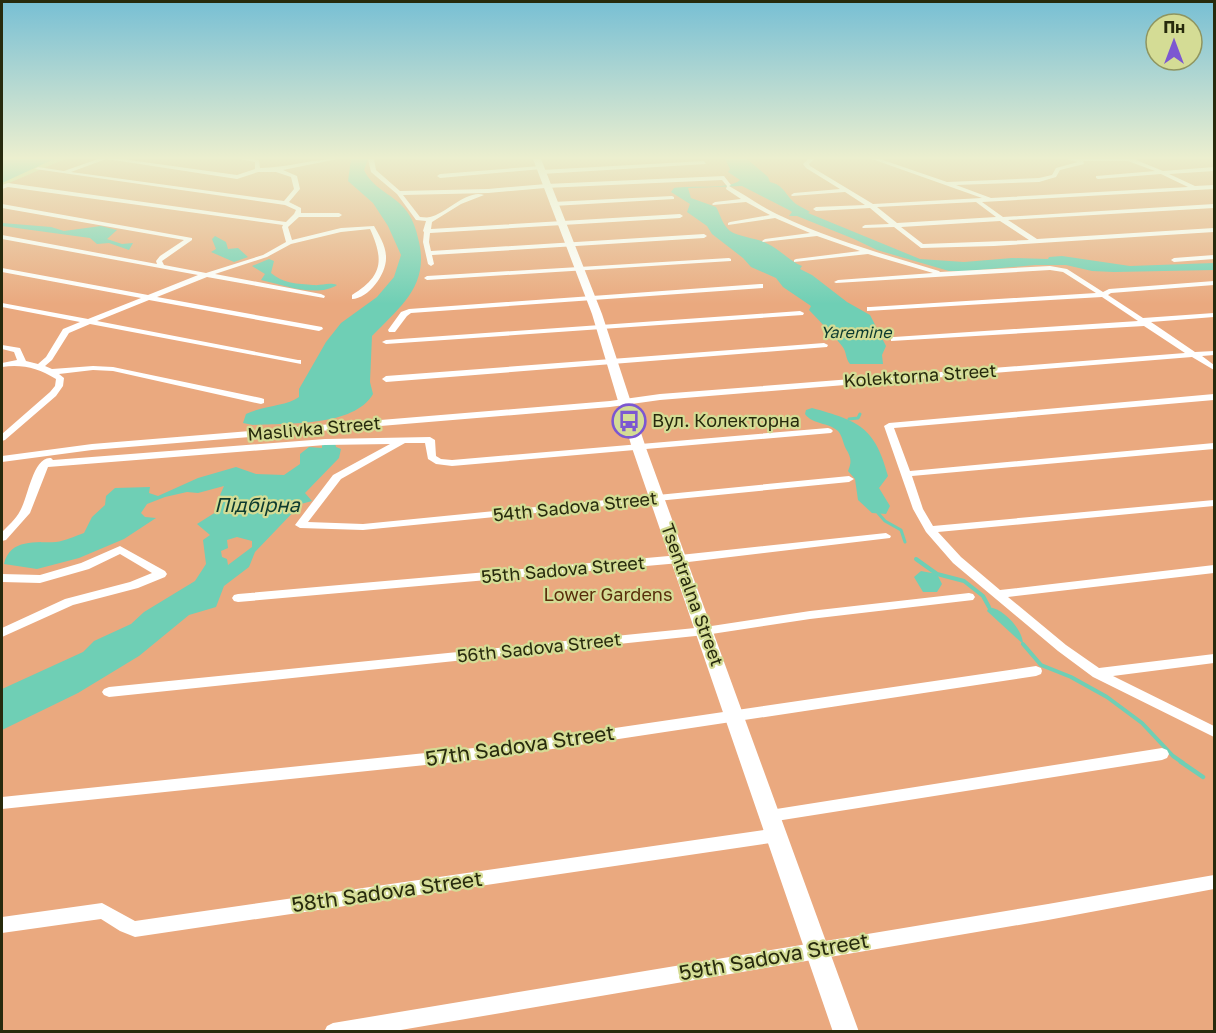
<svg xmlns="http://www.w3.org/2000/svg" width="1216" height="1033" font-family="'Golos Text',sans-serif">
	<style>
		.green { fill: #eaa97f }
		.water { fill: #6fcfb5; fill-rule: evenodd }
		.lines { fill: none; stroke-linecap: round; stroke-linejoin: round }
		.stream-far2 { stroke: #6fcfb5; stroke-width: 3 }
		.stream-far1 { stroke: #6fcfb5; stroke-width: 4 }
		.stream { stroke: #6fcfb5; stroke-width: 4.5 }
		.street { fill: #fff; fill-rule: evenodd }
		.secondary { fill: #fff; fill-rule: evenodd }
		.labels { text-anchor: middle; stroke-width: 4.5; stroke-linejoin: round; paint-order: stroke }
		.far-water-label { font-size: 16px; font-style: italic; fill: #0c3a2f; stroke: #d4dc95 }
		.street-label { font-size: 18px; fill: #272a0d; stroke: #d4dc95 }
		.poi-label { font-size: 18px; fill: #272a0d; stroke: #d4dc95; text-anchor: start }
		.park-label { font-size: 18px; fill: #582d0a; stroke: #d4dc95 }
		.water-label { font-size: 20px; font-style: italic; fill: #0c3a2f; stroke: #d4dc95 }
		.near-street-label { font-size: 21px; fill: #272a0d; stroke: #d4dc95 }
	</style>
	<rect width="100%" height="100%" fill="#d4dc95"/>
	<path class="green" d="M65 159H1214V1031L2 1032V186Z"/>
	<g class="water">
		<path d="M2 159H54L2 183Z"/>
		<path d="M351 159H368L364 170C373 189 391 193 404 208 413 218 416 229 419 242 429 286 400 307 372 336L370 382 373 394C354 427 287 423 253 425L243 423 246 414C262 406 287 406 299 397V389L326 342 341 323 377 297 394 277 401 255 388 226 373 203 348 181Z"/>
		<path d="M725 159H747L768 177 770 182C784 185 785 195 796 204 800 207 806 209 810 212L808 213 920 259 964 262 1012 258 1048 259 1049 257 1062 256 1130 266 1214 263V270L1114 272 1092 271 1066 265H1035L968 271H949L877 250 854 239 797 216H789L792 212 789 210 742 186 688 188 691 198 716 207C721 216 722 224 730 231 739 237 756 238 766 243 780 249 789 261 802 266L800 269 812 275 847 302 870 315 886 346 882 355 883 364H850C845 358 847 352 842 346 832 333 820 322 809 310L811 306 783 287 776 278 751 267 743 258 712 234 707 226 687 212 690 204 671 192 674 188C690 185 730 190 740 180L728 172 730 169Z"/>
		<path d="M2 223 51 227 64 231 101 226 117 230 107 239 122 244 133 243 129 250 109 243 97 244 90 238 2 226Z"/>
		<path d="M215 236 226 242 228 249 238 248 248 257 234 262 211 252 216 249 212 239Z"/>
		<path d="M269 259 274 261 271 273C282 283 298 284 313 285 322 286 328 282 337 285 317 298 283 285 261 280L265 274 252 266Z"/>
		<path d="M812 408C859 421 875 427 888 476L879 488 890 506 886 514 872 513 858 500 855 479 848 471C852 462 851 457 846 449 843 443 842 435 838 431 828 422 813 425 805 414L806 410Z"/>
		<path d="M335 443 336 447 341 449 339 458 305 493 312 501 301 504 255 552 249 567 224 586 216 607 189 615 139 656 78 693 2 730V689L83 652 94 641 131 624 144 612 195 581 206 564 203 540 210 535 197 524 216 512 225 500 220 495 224 486 198 493 187 492 165 497 147 504 141 513 145 517 156 518 124 539 79 558 37 569 4 564C10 538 36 543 56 542 65 541 75 536 84 533L92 517 105 505 106 496 115 488 150 487 149 493 158 496 198 478 236 467 256 474 284 475 300 464V454L309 447 322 448V444ZM237 537 252 541V547L228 565 227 559 222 557 221 551 228 548 227 540Z"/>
		<path d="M921 571 937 574 942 584 937 592H923L914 577Z"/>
		<path d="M989 607C1004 609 1023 630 1023 644L987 611Z"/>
	</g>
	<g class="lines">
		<g class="stream-far2">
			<path d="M849 419 858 418 860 414"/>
			<path d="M878 513 885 521 901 530 905 542"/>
		</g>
		<g class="stream-far1">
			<path d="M916 559 937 574 964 581 983 596 989 607"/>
			<path d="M1023 644 1041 665 1071 677 1107 697 1142 723 1173 756 1183 763"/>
		</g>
		<path class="stream" d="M1181 762 1203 777"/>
		<g class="street">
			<path d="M98 159H106L71 172 284 201 294 189 291 177 276 172H258L237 179 107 159H122L237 175 255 169V162L241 159 259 160 260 168C286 168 311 159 337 159L283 170 297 176 300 189 289 202 301 208V213H339L342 215 339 217H299L288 227 292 240 341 228 374 226C379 235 386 246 386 257 387 273 369 299 352 299V295C383 276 384 260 370 229L341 232 291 244 267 257 215 274 321 294 325 296 324 298 207 277 157 297 322 327 323 329 319 331 149 300 97 321 298 360H301V364L90 324 69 333 52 360 45 366 52 369 93 366 113 367 261 398 264 399V403L261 404 113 371 93 370 59 374 64 378 63 386 56 396 5 440 2 441V434L50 392 55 386 56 379C38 368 22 364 2 367V363L17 360 14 352 2 349V345L20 348 26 361 38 364 46 357 63 329 80 322 2 307V303L88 319 141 298 2 272V268L148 295 198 275 2 239V235L157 264 156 261 160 256 184 240 2 208V204L192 238V240L162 261 164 265 206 273 263 255 286 242 282 227 283 225 8 187 2 189V185L8 183 286 222 294 214 296 210 285 205 35 169 38 167 64 171Z"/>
			<path d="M368 159H374L376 170 400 191 488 189 546 184 724 176 731 185 729 186C747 196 763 208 781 216 832 240 886 255 939 271L940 272 1050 266 1067 269 1103 292 1109 289 1214 281V285L1111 293 1108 295 1143 318 1214 313V317L1151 322 1195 352 1214 351V355L1202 356 1214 365V370L1192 357 660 400 610 407 92 450 2 462V456L92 444 610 401 660 394 1185 353 1144 326 891 341V337H894L1138 321 1102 297 867 311V307H870L1096 293 1063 272 1050 270 836 283 834 282 838 280 933 273 868 254 794 262V260L796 259 860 251 817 236 763 242 762 241 765 239 810 233 775 218 728 225V223L730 222 770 215 746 202 713 205 712 204 715 202 741 199 726 189 727 186 722 180 545 188 488 193 403 195 420 217C423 217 427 218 430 217 446 214 467 189 484 195L461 204 432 222 431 229 680 214 683 216 680 218 430 233 429 242 431 251 704 234 707 236 704 238 432 255 434 264 431 266 428 264 423 242 424 232 423 231 426 221 416 220 397 194 371 172Z"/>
			<path d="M808 159H814L809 164 810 166 873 204 982 198 872 159H880L947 182 1039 178 1052 175 1056 168 1078 162 1067 159H1138L1136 160 1163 171 1214 167V171L1169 174 1195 186 1214 185V189L982 202 1003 217 1214 204V208L1008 220 1037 239 1214 228V232L994 246 921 248 894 227 863 228 862 227 865 225 889 224 870 208 816 211 813 209 816 207 865 205 845 192 792 196 791 195 794 193 840 189 806 168 803 164ZM1083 161H1128L1155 171 1096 176V178L1098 179 1161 174 1188 187 991 198 956 185 1039 182 1056 177 1060 170 1084 164ZM976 202 996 217 897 223 877 207ZM1000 221 1029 240 923 244 901 227Z"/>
			<path d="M704 161 706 164 541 174 538 172 541 170Z"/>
			<path d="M540 166 542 169 440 178 437 176 440 174Z"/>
			<path d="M672 196 674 197V199L553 206 550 204 553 202Z"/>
			<path d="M1214 255V259L1174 262 1171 260 1174 258Z"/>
			<path d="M729 258 731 259V261L427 280 424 278 427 276Z"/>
			<path d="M760 284H763V288L411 313 407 316 395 332H389L388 330 401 312 409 309Z"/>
			<path d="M800 311 804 313 803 315 386 344 382 342 386 340Z"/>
			<path d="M824 343 828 345 827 347 386 382 382 379 386 376Z"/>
			<path d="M1214 394V400L894 428 910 471 1214 443V449L912 476 923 509 933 526 1214 500V506L938 532 961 557 1000 590 1214 565V573L1008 597 1066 645 1099 668 1214 654V663L1113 676 1214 726V737L1093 677 1058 651 953 563 926 532 913 509 884 426 889 423Z"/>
			<path d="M828 428 831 429 833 431 831 433 452 466 436 464 428 459 425 443H405L341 479 308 522 363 524 849 476 854 479 849 482 363 530 300 528 295 525 333 475 390 444 325 445 48 467 30 513 6 540 2 541V532C8 526 16 519 20 511 28 498 33 456 51 458L53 460 325 439 430 437 435 440 436 456 441 459 452 460Z"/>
			<path d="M886 533 891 536 890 538 680 563 238 602 234 601 232 598 234 595 238 594 680 555Z"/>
			<path d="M120 546 165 571 167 574 165 577 138 588 73 605 2 637V628L65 599 130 582 152 573 120 554 89 569 40 583 2 582V574L40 575 81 563Z"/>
			<path d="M969 593 973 594 975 597 973 600 810 619 705 635 109 697 104 695 102 692 104 689 109 687 705 627 810 611Z"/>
			<path d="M1036 666 1041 668 1042 671 1041 674 1036 676 493 758 2 809V797L493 746Z"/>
			<path d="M1162 748 1167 750 1169 754 1167 758 1162 760 770 822 765 821 763 816 765 811 770 810Z"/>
			<path d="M777 828 782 830 785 835 782 840 777 842 135 937 120 931 101 919 2 933V917L102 903 135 921Z"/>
			<path d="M1214 875V889L1048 920 389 1032H324L327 1026 333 1023 1048 904Z"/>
		</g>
		<path class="secondary" d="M533 159H541L602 314 646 448 859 1032H833L632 448 592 314Z"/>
	</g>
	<linearGradient id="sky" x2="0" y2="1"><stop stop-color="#77bfd4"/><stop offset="0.52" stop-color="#ecefcf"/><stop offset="1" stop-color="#ecefcf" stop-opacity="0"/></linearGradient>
	<rect width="1216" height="304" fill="url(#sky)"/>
	<defs>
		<g id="bus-ring" transform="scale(1.725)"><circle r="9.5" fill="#d4dc95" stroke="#7c57d1" stroke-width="1.5"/><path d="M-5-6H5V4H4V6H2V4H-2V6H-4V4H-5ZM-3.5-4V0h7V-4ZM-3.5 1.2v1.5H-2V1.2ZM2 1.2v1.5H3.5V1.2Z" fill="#7c57d1"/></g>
	</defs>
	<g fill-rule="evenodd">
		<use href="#bus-ring" x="629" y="421"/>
	</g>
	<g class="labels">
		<g class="far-water-label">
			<text x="856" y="338">Yaremine</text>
		</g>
		<g class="street-label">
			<text transform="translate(920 376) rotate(-4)" y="6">Kolektorna Street</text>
			<text transform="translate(314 429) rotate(-5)" y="6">Maslivka Street</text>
			<text transform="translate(575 507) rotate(-6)" y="6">54th Sadova Street</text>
			<text transform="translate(563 570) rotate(-5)" y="6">55th Sadova Street</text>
			<text transform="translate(692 595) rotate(70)" y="6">Tsentralna Street</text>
			<text transform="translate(539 648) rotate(-6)" y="6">56th Sadova Street</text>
		</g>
		<g class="poi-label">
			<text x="652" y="427">Вул. Колекторна</text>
		</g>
		<g class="park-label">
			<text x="608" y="601">Lower Gardens</text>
		</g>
		<g class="water-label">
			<text x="257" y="512">Підбірна</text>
		</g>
		<g class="near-street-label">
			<text transform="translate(520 746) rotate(-8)" y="7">57th Sadova Street</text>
			<text transform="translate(387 892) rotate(-8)" y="7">58th Sadova Street</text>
			<text transform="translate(774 957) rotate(-10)" y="7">59th Sadova Street</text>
		</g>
	</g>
	<rect width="1216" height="1033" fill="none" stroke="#272a0d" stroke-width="6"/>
	<g transform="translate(1174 42)"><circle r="28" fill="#d4dc95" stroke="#8f955f" stroke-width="1.5"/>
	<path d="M0-4.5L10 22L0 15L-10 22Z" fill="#7c57d1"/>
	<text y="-9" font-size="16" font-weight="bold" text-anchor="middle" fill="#272a0d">Пн</text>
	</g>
</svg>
